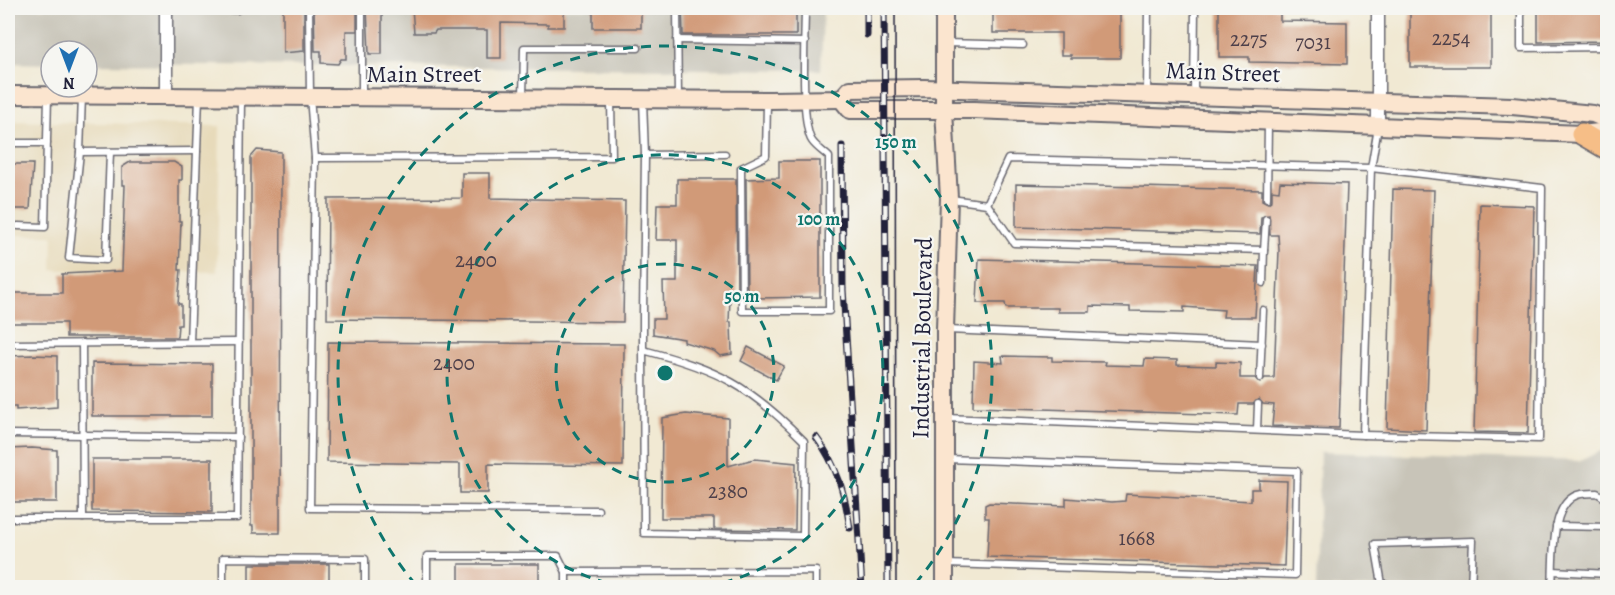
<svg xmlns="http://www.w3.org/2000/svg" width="1615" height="595" font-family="Alegreya,serif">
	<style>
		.built { fill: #e7daba }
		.industrial { fill: #c8c4b8 }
		.building { fill: #d19a78 }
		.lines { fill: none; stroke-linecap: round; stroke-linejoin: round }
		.lane-casing { stroke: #6a6870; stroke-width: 9 }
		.street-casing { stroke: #6a6870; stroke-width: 15 }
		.secondary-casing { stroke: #6a6870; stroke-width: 20 }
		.highway-casing { stroke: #6a6870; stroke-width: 24 }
		.lane { stroke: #fff; stroke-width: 6 }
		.street { stroke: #fff; stroke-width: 12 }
		.secondary { stroke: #fbe5cf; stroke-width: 16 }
		.highway { stroke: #f6be87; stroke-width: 21 }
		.tram { stroke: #22223b; stroke-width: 1.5 }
		.rail-casing { stroke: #22223b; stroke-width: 7 }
		.rail { stroke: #f6f6f2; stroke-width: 4.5; stroke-dasharray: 14; stroke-linecap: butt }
		.ring { fill: none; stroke: #0f766e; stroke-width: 3; stroke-dasharray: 10 8 }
		.labels { text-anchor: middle; stroke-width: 4.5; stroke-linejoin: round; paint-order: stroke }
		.number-label { font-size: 21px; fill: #4e404a }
		.street-label { font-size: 24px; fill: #22223b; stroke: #f6f6f2 }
		.centre { fill: #0f766e; stroke: #f6f6f2; stroke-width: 3 }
		.ring-label { font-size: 18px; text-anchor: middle; font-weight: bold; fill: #0f766e; stroke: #f6f6f2; stroke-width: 4.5; stroke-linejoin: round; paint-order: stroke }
	</style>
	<rect width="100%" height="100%" fill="#f6f6f2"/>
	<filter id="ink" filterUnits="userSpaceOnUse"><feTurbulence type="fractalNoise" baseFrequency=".0167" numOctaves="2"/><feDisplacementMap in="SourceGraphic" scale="12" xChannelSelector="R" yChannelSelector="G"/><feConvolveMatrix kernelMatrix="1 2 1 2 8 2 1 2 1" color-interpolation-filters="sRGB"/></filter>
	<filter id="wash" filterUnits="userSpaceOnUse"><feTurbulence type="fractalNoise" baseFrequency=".008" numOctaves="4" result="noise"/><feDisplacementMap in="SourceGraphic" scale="24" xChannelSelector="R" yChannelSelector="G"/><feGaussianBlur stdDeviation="1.35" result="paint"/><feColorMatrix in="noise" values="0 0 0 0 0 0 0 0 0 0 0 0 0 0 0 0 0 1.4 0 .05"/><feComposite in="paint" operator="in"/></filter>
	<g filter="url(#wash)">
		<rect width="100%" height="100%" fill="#f1e9d3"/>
		<path class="built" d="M8 121 220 126 217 272 52 270 53 235H8Z"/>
		<g class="industrial">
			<path d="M8 8H823L821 70 87 64V51H51V64L8 63Z"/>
			<path d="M1607 448V587L1316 588 1320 452 1580 461Z"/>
		</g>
		<g id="blocks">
			<g class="building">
				<path d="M283 8H304V51L283 53Z"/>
				<path d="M314 8H357V31H346V59H341L338 64 321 63V51H315Z"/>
				<path d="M367 8H382V54H369Z"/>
				<path d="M412 8H564V27H548V24L501 23V58H487V30H436L434 33H414Z"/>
				<rect x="593" y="8" width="48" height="20"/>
				<path d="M682 8H796V35H683Z"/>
				<path d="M993 8H1120V58H1071V55H1061V33H993Z"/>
				<path d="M1219 8H1280V21L1347 22V64L1249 62V57H1219Z"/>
				<rect x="1410" y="8" width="81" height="59"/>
				<path d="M1538 8H1608V41L1538 42Z"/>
				<path d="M257 150 281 152 280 533H253V526H251V157Z"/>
				<path d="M779 161H820V297L747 298 746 179 779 178Z"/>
				<path d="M130 162H174L182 167V180H179V221H181L179 270H181L178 304H181V325H178L177 337H66V323H8V293H62V274L122 271 125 185H122V167Z"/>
				<path d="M8 164H33L30 209H8Z"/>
				<path d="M462 173H490V198L625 201 623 322 327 319 328 199 462 198Z"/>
				<path d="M677 179H736L737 298H730L729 322H731L732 354 720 356 714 351 684 342V339L653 334V319H664L663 282H677V240H656L657 204H677Z"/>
				<path d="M1280 182 1347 184 1339 428 1272 426 1274 405 1263 404 1259 399 1253 404H1239L1238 415 973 407 974 361 1003 363 1002 356 1052 357V361L1106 362 1105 365 1144 366 1145 359 1177 360V365L1216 366V362L1240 363V378H1255L1260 383 1265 378H1274L1279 250 1278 235H1270L1269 215 1261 217 1260 234 1016 227V184L1262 190V200L1268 203 1272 200V190L1279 191Z"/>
				<path d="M1393 189 1434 190 1426 430 1387 428Z"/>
				<path d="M1480 204 1534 206 1528 433 1474 432Z"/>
				<path d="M979 259 1258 266 1255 317H1223L1224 310 1184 307V312L1130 311V307L1090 306V312H1058V308H1006L1005 303H977Z"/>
				<path d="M328 342 624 344 623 466 488 464V493H460V464L327 462Z"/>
				<path d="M748 347 784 366 776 380 741 361Z"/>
				<path d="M34 355 57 356V407L16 410V407H8V356Z"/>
				<path d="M92 363 212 364V416H92Z"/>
				<path d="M686 414 728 418V466L754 459 796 463 795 530 714 529V518H661L662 418Z"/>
				<path d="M32 448 57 450V502H8V449Z"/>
				<path d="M92 459H212V512L92 511Z"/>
				<path d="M1259 480 1287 481 1284 566 987 557 989 518H985V505L989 503 1066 506V498L1112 502 1125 501 1126 494 1251 501V489H1259Z"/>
				<rect x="249" y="564" width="80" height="24"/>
				<rect x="459" y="564" width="80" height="24"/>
			</g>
		</g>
	</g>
	<g filter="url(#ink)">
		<use href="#blocks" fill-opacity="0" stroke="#6a6870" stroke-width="1.5"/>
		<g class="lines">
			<g class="lane-casing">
				<g id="lane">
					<path d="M180 8 237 10"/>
					<path d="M309 8 310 97 315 158 612 157 611 101"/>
					<path d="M362 8V97"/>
					<path d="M677 8 678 97"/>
					<path d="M1521 8V48L1608 47"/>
					<path d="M677 40 805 42"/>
					<path d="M945 43 1023 45"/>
					<path d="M1147 93 1148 8"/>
					<path d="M1194 95 1195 8"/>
					<path d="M82 96 80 152 197 151"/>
					<path d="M523 98 524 48H638"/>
					<path d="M643 100 645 155 725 154"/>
					<path d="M767 102 766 156 741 168 742 311H829V157C824 152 816 147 812 141 800 124 805 32 805 8"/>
					<path d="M8 143H47"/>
					<path d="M80 152 69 258 106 260 110 152"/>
					<path d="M315 158 310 508 598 510"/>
					<path d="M1267 198 1268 124"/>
					<path d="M987 204 1014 243 1264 250 1263 283"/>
					<path d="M18 226 45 227 48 96"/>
					<path d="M1264 250 1266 219"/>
					<path d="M948 330 1262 344"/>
					<path d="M190 342 199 97"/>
					<path d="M82 343 83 518"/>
					<path d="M8 344 239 342"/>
					<path d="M643 350C719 370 749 385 804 441L803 536 644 533 643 350V314L645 155"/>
					<path d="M1260 378 1263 310"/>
					<path d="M946 418 1363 435 1539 439 1542 188 1371 168 1008 159 987 204 951 199"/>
					<path d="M1257 430 1258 404"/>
					<path d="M8 434 238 437"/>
					<path d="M1363 435 1371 168 1378 127"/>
					<path d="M8 518H237L241 97"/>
					<path d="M1556 526 1608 527"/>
					<path d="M946 564 1295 575 1297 471 947 459"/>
					<path d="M1553 571 1608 574"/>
					<path d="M566 572 816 571V588"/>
					<path d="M1553 584 1588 588"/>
					<path d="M1588 586 1608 587"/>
					<path d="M223 588V558L365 559V588"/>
					<path d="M427 588V556H558L566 572V588"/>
					<path d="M1399 588 1382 584 1375 544 1473 541 1471 588"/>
					<path d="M1552 588C1554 562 1549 505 1577 495 1583 493 1591 493 1597 493L1608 500"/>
				</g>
			</g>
			<g class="street-casing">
				<g id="street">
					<path d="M166 8V96"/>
					<path d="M1378 8V126"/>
				</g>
			</g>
			<g class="secondary-casing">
				<g id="secondary">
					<path d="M944 8V110L949 198 945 330V588"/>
					<path d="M8 95 770 100 841 99 850 89 924 88 1512 106 1593 114 1608 120"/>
					<path d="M841 99 850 110H974L1582 134 1608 131"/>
				</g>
			</g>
			<g class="highway-casing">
				<path id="highway" d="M1582 134 1608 149"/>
			</g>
			<use href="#lane" class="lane"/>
			<use href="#street" class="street"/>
			<use href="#secondary" class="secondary"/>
			<use href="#highway" class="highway"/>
			<path class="tram" d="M895 8 896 588"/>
			<g class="rail-casing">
				<g id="rail">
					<path d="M867 8V35"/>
					<path d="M884 8 888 588"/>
					<path d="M842 146 843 289 862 588"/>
					<path d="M816 437C837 465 845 494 850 528"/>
				</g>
			</g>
			<use href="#rail" class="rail"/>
		</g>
	</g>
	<g class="ring">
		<circle cx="665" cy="373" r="109"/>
		<path d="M625 587A218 218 0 1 1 705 587"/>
		<path d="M416 585A327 327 0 1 1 914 585"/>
	</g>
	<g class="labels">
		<g class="number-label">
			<text x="1451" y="45">2254</text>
			<text x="1249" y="46">2275</text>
			<text x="1313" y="49">7031</text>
			<text x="476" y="267">2400</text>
			<text x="454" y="370">2400</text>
			<text x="728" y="498">2380</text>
			<text x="1137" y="545">1668</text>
		</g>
		<g class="street-label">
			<text transform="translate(1223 72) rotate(2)" y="8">Main Street</text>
			<text x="424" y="82">Main Street</text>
			<text transform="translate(922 338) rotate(-89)" y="8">Industrial Boulevard</text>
		</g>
	</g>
	<circle cx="665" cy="373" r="9" class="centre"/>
	<g class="ring-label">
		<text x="896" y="148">150 m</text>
		<text x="819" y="225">100 m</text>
		<text x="742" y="302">50 m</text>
	</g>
	<rect width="1615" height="595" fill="none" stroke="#f6f6f2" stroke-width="30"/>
	<g transform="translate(69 69) rotate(180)"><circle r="28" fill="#f6f6f2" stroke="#a1a1a9" stroke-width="1.5"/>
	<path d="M0-4.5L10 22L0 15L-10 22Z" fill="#1f6fb2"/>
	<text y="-9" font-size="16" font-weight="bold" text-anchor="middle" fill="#22223b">N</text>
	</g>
</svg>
